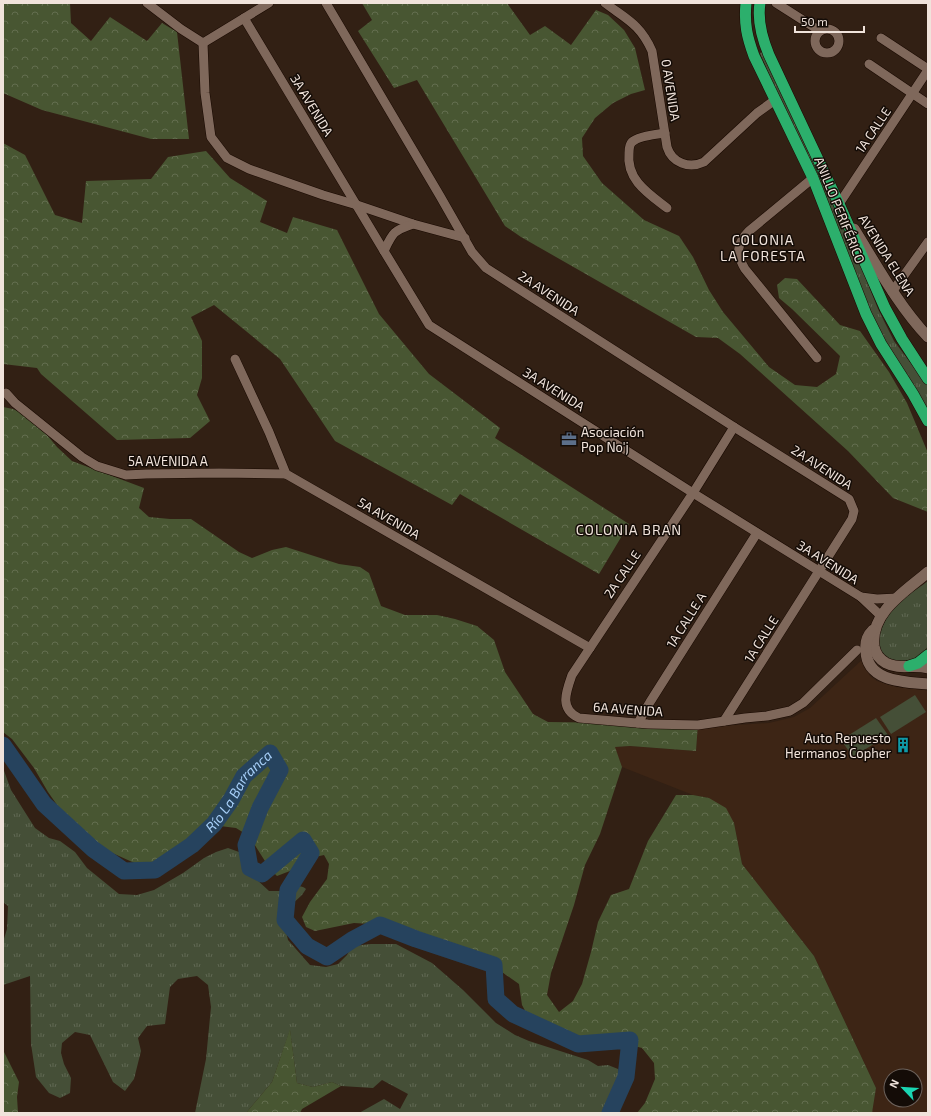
<svg xmlns="http://www.w3.org/2000/svg" width="931" height="1116" font-family="'Exo 2',sans-serif">
	<style>
		.built { fill: #3d2515; fill-rule: evenodd }
		.grass { fill: url(#grass-tufts) }
		.forest { fill: url(#forest-crowns) }
		.park { fill: #454f37 }
		.lines { fill: none; stroke-linecap: round; stroke-linejoin: round }
		.river { stroke: #26435e; stroke-width: 17 }
		.minor-casing { stroke: #190901; stroke-width: 10 }
		.tertiary-casing { stroke: #190901; stroke-width: 12 }
		.secondary-casing { stroke: #190901; stroke-width: 12 }
		.trunk-casing { stroke: #190901; stroke-width: 12 }
		.minor { stroke: #7f685b; stroke-width: 9 }
		.tertiary { stroke: #7f685b; stroke-width: 11 }
		.secondary { stroke: #7f685b; stroke-width: 11 }
		.trunk { stroke: #2caf6c; stroke-width: 11 }
		.labels { text-anchor: middle; stroke-width: 3; stroke-linejoin: round; paint-order: stroke }
		.street-label { font-size: 13px; fill: #f0e3db; stroke: #140c07 }
		.poi-label { font-size: 13px; fill: #f0e3db; stroke: #140c07; text-anchor: start }
		.neighbourhood-label { font-size: 14px; letter-spacing: 1px; fill: #f0e3db; stroke: #140c07 }
		.water-label { font-size: 14px; font-style: italic; fill: #a7cff8; stroke: #140c07 }
	</style>
	<defs>
		<pattern id="grass-tufts" width="24" height="20" patternUnits="userSpaceOnUse"><rect width="24" height="20" fill="#454f37"/><path d="M3 7l-1-3M5 7V3M7 7l1-3M15 17l-1-3M17 17v-4M19 17l1-3" fill="none" stroke="#606853"/></pattern>
		<pattern id="forest-crowns" width="20" height="18" patternUnits="userSpaceOnUse"><rect width="20" height="18" fill="#485632"/><path d="M2 6a3 3 0 1 1 6 0M12 15a3 3 0 1 1 6 0" fill="none" stroke="#636e4f"/></pattern>
	</defs>
	<rect width="100%" height="100%" fill="#322014"/>
	<path class="built" d="M864 658 870 676 877 681 896 687 924 690 928 691V1113H872L876 1088 814 956 742 864 734 823 709 798 693 795 622 767 614 747 630 746 696 751 698 724 721 726 769 723 794 717 810 708ZM891 1076H915V1100H891Z"/>
	<g class="grass">
		<path d="M762 52 785 97 837 207 878 309 894 341 928 386V411L884 344 760 53Z"/>
		<path d="M928 581V646C926 649 923 653 919 656 908 664 884 663 879 648 876 638 885 620 890 613 900 599 915 591 928 581Z"/>
		<path d="M3 768 11 790 35 828 49 838 60 841 75 852 87 868 119 894 137 895 154 890 183 873 204 858 216 852 228 848 239 852 253 876 269 891C272 891 275 891 279 891 288 889 298 882 306 889L302 895 289 907 284 923 288 940 310 965 326 967 338 964 347 955 352 946 371 944H396L432 963 463 990 496 1023 515 1035 529 1041 588 1060 598 1066 608 1065 618 1069 624 1084 623 1099 617 1113H359L384 1099 400 1109 408 1094 382 1080 373 1088 341 1086 332 1082 313 1087 297 1083 290 1030 272 1082 246 1113H195L206 1059 211 1007 208 985 197 976 178 979 170 987 165 1024 147 1026 138 1038 141 1051 134 1079 125 1091 113 1082 90 1035 75 1032 62 1043 61 1053 64 1064 71 1078 70 1093 60 1098 49 1093 36 1077 31 1044 30 976 3 985V942L7 929 8 906 3 902Z"/>
	</g>
	<g class="forest">
		<path d="M3 3H70L71 23 91 41 110 17 147 41 162 23 177 32 189 139H151L42 110 3 93Z"/>
		<path d="M362 3H507L530 35 545 26 571 45 596 10 608 15 624 30 635 48 645 90 631 94 613 103 595 118 582 138 583 156 602 183 644 220 679 236 693 257 709 290 723 312 769 367 795 385 817 387 836 374 840 356 792 309 779 298 777 285 785 278 797 279 840 325 860 331 889 372 907 403 928 453V512L893 498 848 451 740 354 718 338 696 337 521 237 505 226 417 80 394 88 358 31 372 20Z"/>
		<path d="M3 143 25 155 55 215 82 223 86 181 151 179 168 157 206 151 230 178 267 201 260 222 287 233 293 217 337 230 379 314 429 374 500 428 495 438 629 524 599 574 460 494 452 505 335 441 280 359 214 305 191 317 202 341V378L197 395 210 421 190 438 117 440 41 374 37 368 3 364Z"/>
		<path d="M3 407 13 409 26 415 47 435 57 447 72 461 144 488 139 508 149 517 170 519H191L239 552 252 558 272 550 286 547 339 564 360 567 369 573 381 606 405 615H437L455 619 477 626 494 640 505 672 533 714 548 722 698 724 696 751 630 746 615 747 622 767 600 834 585 865 574 905 551 973 547 995 559 1012 573 1001 582 984 591 952 598 922 611 895 629 889 648 841 676 795H693L709 798 726 808 734 823 742 864 814 956 876 1088 872 1113H637L645 1103 655 1079 654 1063 642 1048 616 1041 591 1043 564 1032 546 1030 530 1020 522 1005 519 984 492 965 453 953 390 929 371 924 354 923 315 931 306 927 302 917 310 902 327 879 329 864 324 855 306 859 295 869 277 876 270 869 249 836 236 828 220 826 203 838 175 854 157 862 141 866 108 851 69 822 48 792 34 768 12 739 3 732Z"/>
		<path d="M290 1029 297 1083 313 1087 332 1082 341 1086 302 1109 300 1113H246L272 1082Z"/>
		<path d="M3 1050 19 1082 17 1097 18 1113H3Z"/>
	</g>
	<g class="park">
		<path d="M915 695 926 712 891 734 880 717Z"/>
		<path d="M876 718 888 735 853 757 841 740Z"/>
	</g>
	<g class="lines">
		<path class="river" id="s1" d="M3 745 44 804 93 849 124 871 155 870 192 845 214 824 231 800 244 776 270 753 280 770 260 808 246 845 250 868 262 874 303 840 311 853 288 890 285 920 307 946 327 957 352 940 380 925 416 939 494 965 496 999 513 1014 578 1044 630 1040 626 1077 610 1113"/>
		<g class="minor-casing">
			<g id="minor">
				<path d="M147 3 181 29 203 43"/>
				<path d="M326 3 440 196 472 252 486 268 734 427 849 499 854 511 852 519 724 721"/>
				<path d="M605 3C626 19 640 24 652 51L667 147C672 163 689 169 704 162L757 113 775 100"/>
				<path d="M776 3 820 31"/>
				<path d="M244 18 384 251 429 325 693 493 861 597 881 616"/>
				<circle cx="827" cy="41" r="12"/>
				<path d="M881 38 928 69"/>
				<path d="M203 43 205 93 211 137 227 158 249 169 323 195 357 205 413 224 465 238"/>
				<path d="M203 43 269 3"/>
				<path d="M869 64 928 104"/>
				<path d="M665 133C657 134 638 136 632 142 629 145 629 149 629 153 626 180 649 194 667 208"/>
				<path d="M813 178 749 231C736 244 736 254 745 269L817 358"/>
				<path d="M839 204 928 70"/>
				<path d="M384 251C393 232 393 231 413 224"/>
				<path d="M892 292 928 242"/>
				<path d="M235 359 269 432 286 474 590 648"/>
				<path d="M6 393 15 403 82 457 97 466 126 475 146 474 219 473 286 474"/>
				<path d="M734 427 693 493 572 675C566 692 559 709 579 718L648 724 698 725 745 718 767 716 790 711 803 703 857 650"/>
				<path d="M861 597 877 599 897 598"/>
				<path d="M638 723 650 702 757 533"/>
			</g>
		</g>
		<g class="tertiary-casing">
			<g id="tertiary">
				<path d="M928 572C906 591 870 612 874 646 875 653 879 659 886 663 899 670 914 664 928 668"/>
				<path d="M873 630C867 636 865 642 866 650 866 682 905 682 928 684"/>
			</g>
		</g>
		<g class="secondary-casing">
			<path id="secondary" d="M854 229C877 266 898 305 928 337"/>
		</g>
		<g class="trunk-casing">
			<g id="trunk">
				<path d="M746 3C744 24 747 37 754 56L813 178 866 314 881 344 913 394 928 421"/>
				<path d="M760 3C757 21 762 38 769 55L839 204 885 308 902 339 928 379"/>
				<path d="M909 666 918 663 928 655"/>
			</g>
		</g>
		<use href="#minor" class="minor"/>
		<use href="#tertiary" class="tertiary"/>
		<use href="#secondary" class="secondary"/>
		<use href="#trunk" class="trunk"/>
	</g>
	<defs>
		<g id="office-bare" transform="scale(1.2)"><path d="M-6-3h4V-5.5h4V-3h4V5H-6ZM-1-4.5V-3h2v-1.5ZM-6 0V1H6V0Z" fill="#5c6f8a" stroke="#140c07" stroke-width="2.5" paint-order="stroke"/></g>
		<g id="building-bare" transform="scale(1.2)"><path d="M-4-6H4V6H1V3H-1V6H-4ZM-2.5-4.3h1.7v1.8h-1.7ZM.8-4.3h1.7v1.8H.8ZM-2.5-1h1.7V.8h-1.7ZM.8-1h1.7V.8H.8Z" fill="#0f9aa8" stroke="#140c07" stroke-width="2.5" paint-order="stroke"/></g>
	</defs>
	<g fill-rule="evenodd">
		<use href="#office-bare" x="569" y="439"/>
		<use href="#building-bare" x="903" y="745"/>
	</g>
	<g class="labels">
		<g class="street-label">
			<text transform="translate(671 90) rotate(81)" y="5">0 AVENIDA</text>
			<text transform="translate(312 105) rotate(59)" y="5">3A AVENIDA</text>
			<text transform="translate(873 130) rotate(-56)" y="5">1A CALLE</text>
			<text transform="translate(840 210) rotate(68)" y="5">ANILLO PERIFÉRICO</text>
			<text transform="translate(887 255) rotate(58)" y="5">AVENIDA ELENA</text>
			<text transform="translate(549 293) rotate(33)" y="5">2A AVENIDA</text>
			<text transform="translate(554 389) rotate(32)" y="5">3A AVENIDA</text>
			<text x="168" y="466">5A AVENIDA A</text>
			<text transform="translate(822 467) rotate(33)" y="5">2A AVENIDA</text>
			<text transform="translate(389 518) rotate(30)" y="5">5A AVENIDA</text>
			<text transform="translate(828 562) rotate(32)" y="5">3A AVENIDA</text>
			<text transform="translate(622 574) rotate(-56)" y="5">2A CALLE</text>
			<text transform="translate(686 620) rotate(-58)" y="5">1A CALLE A</text>
			<text transform="translate(761 639) rotate(-58)" y="5">1A CALLE</text>
			<text transform="translate(628 709) rotate(4)" y="5">6A AVENIDA</text>
		</g>
		<g class="poi-label">
			<text x="581" y="437">Asociación<tspan x="581" dy="15">Pop No'j</tspan></text>
			<text x="891" y="743" text-anchor="end">Auto Repuesto<tspan x="891" dy="15">Hermanos Copher</tspan></text>
		</g>
		<g class="neighbourhood-label">
			<text x="763" y="245">COLONIA<tspan x="763" dy="16">LA FORESTA</tspan></text>
			<text x="629" y="535">COLONIA BRAN</text>
		</g>
		<g class="water-label">
			<text dy="5" stroke="none"><textPath href="#s1" startOffset="324">Río La Barranca</textPath></text>
		</g>
	</g>
	<rect width="931" height="1116" fill="none" stroke="#f0e3db" stroke-width="8"/>
	<g transform="translate(903 1088) rotate(295)"><circle r="19" fill="#140c07" stroke="#6c625c"/>
	<path d="M0-3L7 15L0 10L-7 15Z" fill="#1ad5b2"/>
	<text y="-6" font-size="11" font-weight="bold" text-anchor="middle" fill="#f0e3db">N</text>
	</g>
	<path d="M795 26v6h69v-6" fill="none" stroke="#f0e3db" stroke-width="2"/>
	<text x="801" y="26" font-size="12" fill="#f0e3db" stroke="#140c07" stroke-width="3" paint-order="stroke">50 m</text>
</svg>
